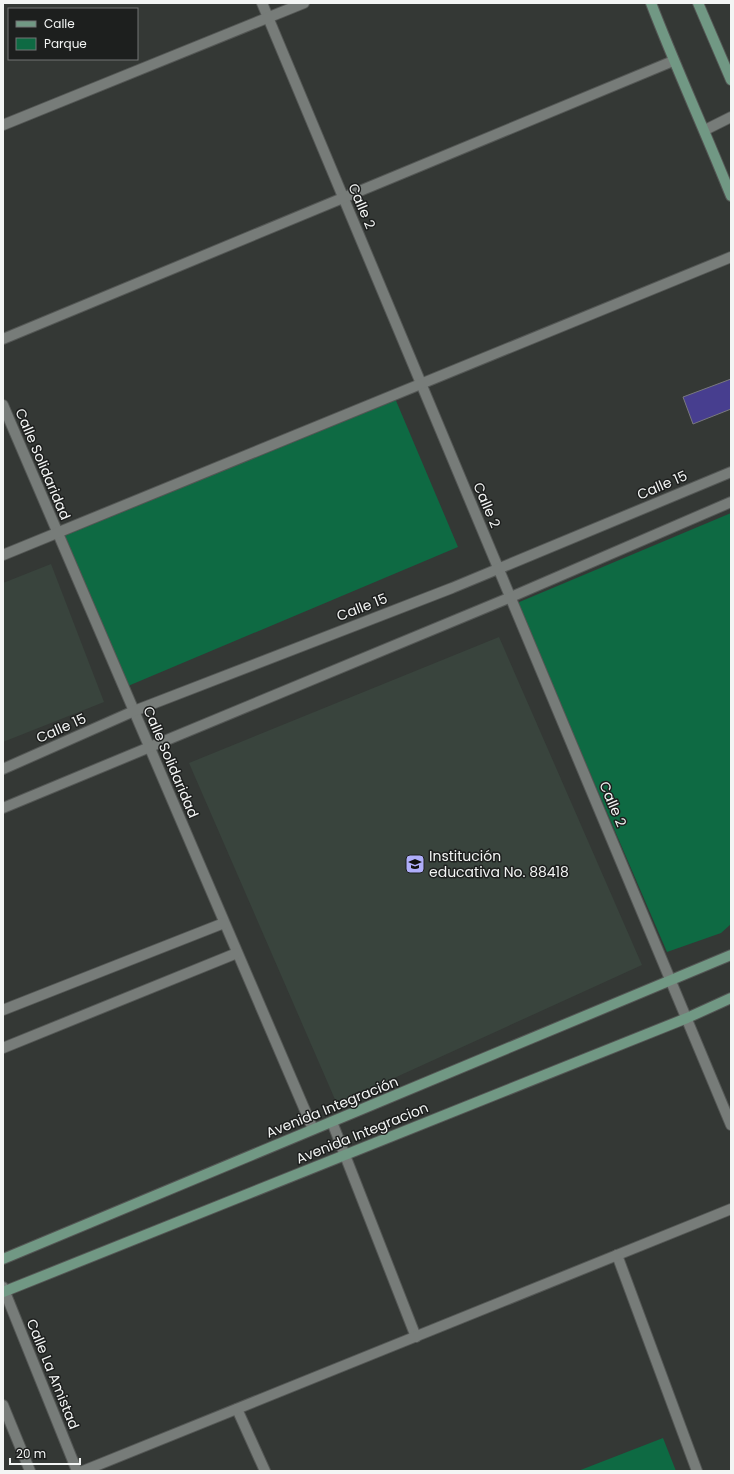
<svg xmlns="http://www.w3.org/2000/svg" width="734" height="1474" font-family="Poppins,sans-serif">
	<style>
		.built { fill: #39443d }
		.green { fill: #0e6a43 }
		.building { fill: #473e8f; stroke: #79797e }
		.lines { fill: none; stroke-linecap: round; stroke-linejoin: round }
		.minor-casing { stroke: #545755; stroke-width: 12 }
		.tertiary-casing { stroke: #545755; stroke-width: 12 }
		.secondary-casing { stroke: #545755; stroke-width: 12 }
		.minor { stroke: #777c79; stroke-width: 10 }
		.tertiary { stroke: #777c79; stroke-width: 10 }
		.secondary { stroke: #719884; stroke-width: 10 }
		.labels { text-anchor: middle; stroke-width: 3; stroke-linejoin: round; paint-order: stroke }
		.street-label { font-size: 14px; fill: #f3f5f4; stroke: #1d1f1e }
		.poi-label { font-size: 14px; fill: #f3f5f4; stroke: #1d1f1e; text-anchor: start }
	</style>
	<rect width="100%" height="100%" fill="#343835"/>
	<g class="built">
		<path d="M51 564 104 702 3 742V583Z"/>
		<path d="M499 637 642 965 337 1104 189 763Z"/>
	</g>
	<g class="green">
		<path d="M394 396 458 547 128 686 62 530Z"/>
		<path d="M731 513V924L721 933 667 952 517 603Z"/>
		<path d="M663 1438 676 1471H578Z"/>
	</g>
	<path class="building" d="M731 379V409L693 424 683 397Z"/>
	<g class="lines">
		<g class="minor-casing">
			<g id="minor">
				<path d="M262 3 731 1125"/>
				<path d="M705 130 731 117"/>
				<path d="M3 339 673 61"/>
				<path d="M3 405 313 1129"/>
				<path d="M3 555 731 257"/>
				<path d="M3 769 134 711 452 588 731 472"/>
				<path d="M3 808 511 597 731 502"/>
				<path d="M3 1010 224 923"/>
				<path d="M3 1048 237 953"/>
				<path d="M332 1122 416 1337"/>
				<path d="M617 1255 697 1471"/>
				<path d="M3 1287 77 1471"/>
				<path d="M3 1405 30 1471"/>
				<path d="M237 1409 265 1471"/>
				<path d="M83 1471 731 1209"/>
			</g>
		</g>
		<g class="tertiary-casing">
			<path id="tertiary" d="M3 125 304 3"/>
		</g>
		<g class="secondary-casing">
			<g id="secondary">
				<path d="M651 3C676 68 705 131 731 196"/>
				<path d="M698 3 731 80"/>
				<path d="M3 1259 731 955"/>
				<path d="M3 1292 687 1018 731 998"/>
			</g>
		</g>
		<use href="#minor" class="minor"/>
		<use href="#tertiary" class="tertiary"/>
		<use href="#secondary" class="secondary"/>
	</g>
	<defs>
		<g id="school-square" transform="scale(1)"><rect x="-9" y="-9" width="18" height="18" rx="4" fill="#afaefa" stroke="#1d1f1e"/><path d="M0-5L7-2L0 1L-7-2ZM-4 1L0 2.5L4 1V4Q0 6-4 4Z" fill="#111"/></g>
	</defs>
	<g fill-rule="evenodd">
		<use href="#school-square" x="415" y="864"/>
	</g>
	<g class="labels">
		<g class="street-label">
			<text transform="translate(362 206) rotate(67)" y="5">Calle 2</text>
			<text transform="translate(43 464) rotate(67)" y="5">Calle Solidaridad</text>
			<text transform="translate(662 485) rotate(-23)" y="5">Calle 15</text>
			<text transform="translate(487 505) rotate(67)" y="5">Calle 2</text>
			<text transform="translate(362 607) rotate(-21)" y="5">Calle 15</text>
			<text transform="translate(61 728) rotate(-24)" y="5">Calle 15</text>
			<text transform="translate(171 762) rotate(67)" y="5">Calle Solidaridad</text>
			<text transform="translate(613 804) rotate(67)" y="5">Calle 2</text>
			<text transform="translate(332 1107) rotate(-22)" y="5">Avenida Integración</text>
			<text transform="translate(362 1133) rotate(-22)" y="5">Avenida Integracion</text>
			<text transform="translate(53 1374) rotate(68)" y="5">Calle La Amistad</text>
		</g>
		<g class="poi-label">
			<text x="429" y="861">Institución<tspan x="429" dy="16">educativa No. 88418</tspan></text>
		</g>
	</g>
	<rect width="734" height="1474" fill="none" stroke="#f3f5f4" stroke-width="8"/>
	<rect x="8" y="8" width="130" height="52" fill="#1d1f1e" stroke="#737574"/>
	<rect x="16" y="21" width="20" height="6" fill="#719884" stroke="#737574"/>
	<text x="44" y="28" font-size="12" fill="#f3f5f4">Calle</text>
	<rect x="16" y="38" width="20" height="12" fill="#0e6a43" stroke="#737574"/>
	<text x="44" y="48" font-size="12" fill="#f3f5f4">Parque</text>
	<path d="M10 1458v6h70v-6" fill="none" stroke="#f3f5f4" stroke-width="2"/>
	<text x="16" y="1458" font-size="12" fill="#f3f5f4" stroke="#1d1f1e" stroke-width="3" paint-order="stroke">20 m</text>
</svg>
